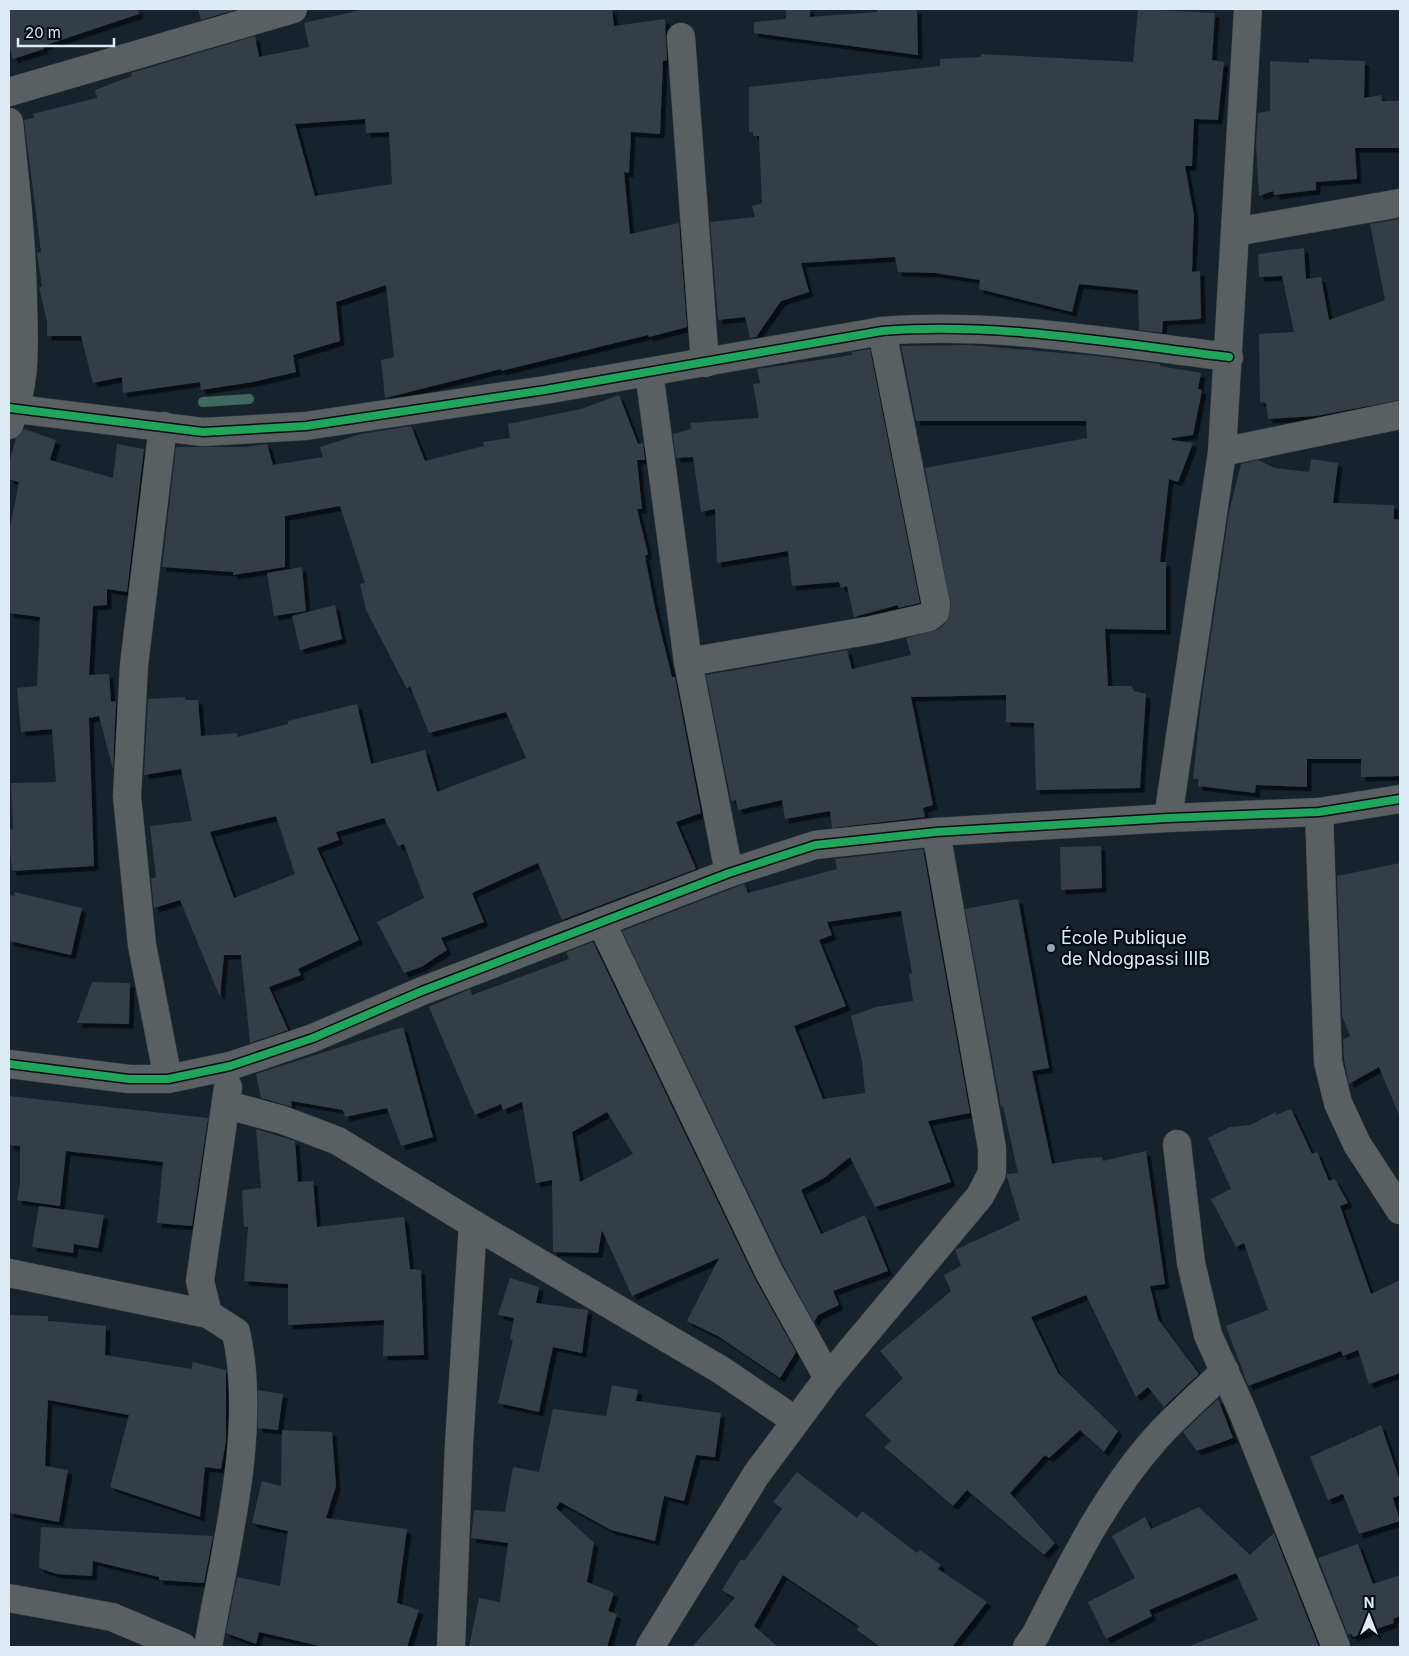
<svg xmlns="http://www.w3.org/2000/svg" width="1409" height="1656" font-family="Inter,sans-serif">
	<style>
		.lines { fill: none; stroke-linecap: round; stroke-linejoin: round }
		.stream { stroke: #40695e; stroke-width: 10 }
		.building { fill: #363d46; fill-rule: evenodd; filter: url(#shadow) }
		.minor-casing { stroke: #343e46; stroke-width: 29 }
		.minor { stroke: #5a6062; stroke-width: 28 }
		.cycleway-casing { stroke: #050d14; stroke-width: 11 }
		.cycleway { stroke: #20a55d; stroke-width: 8 }
		.poi-dot { fill: #97a5af; stroke: #050d14; stroke-width: 2 }
		.labels { text-anchor: middle; stroke-width: 4.5; stroke-linejoin: round; paint-order: stroke }
		.poi-label { font-size: 18px; fill: #ddebf5; stroke: #050d14; text-anchor: start }
	</style>
	<defs>
		<filter id="shadow"><feDropShadow dx="4.5" dy="4.5" stdDeviation="0" flood-color="#0009"/></filter>
	</defs>
	<rect width="100%" height="100%" fill="#16232c"/>
	<g class="lines">
		<path class="stream" d="M203 402 249 399"/>
	</g>
	<g class="building">
		<path d="M9 9H138L139 14 43 46 44 49 13 59 9 44Z"/>
		<path d="M198 9H238L201 20Z"/>
		<path d="M365 9H612L614 26 665 19 667 60 663 61 660 134 631 132 629 173 624 172 630 234 679 223 687 327 649 337 648 335 501 371V369L385 398 381 360 394 357 386 285 336 302 340 341 293 355 296 372 253 382 201 390 200 382 123 393 122 377 93 383 81 336H47V322L39 287H42L37 253 41 252 24 120 34 118 33 114 97 98 95 90 132 76 131 73 255 36 259 57 309 47 304 23ZM365 119 366 133 389 132 392 184 315 196 295 124Z"/>
		<path d="M786 9H810V17L877 12V9H917L918 55 754 33V22L786 19Z"/>
		<path d="M1138 9 1215 13 1212 60 1224 62 1218 120 1194 119 1192 166H1185L1194 215 1192 272 1200 271 1201 319 1163 321 1162 333 1139 330 1138 290 1079 284 1072 312 979 289 980 280 935 273 898 272 895 257 801 263 809 292 781 301 756 337 750 338 745 317 718 320 710 222 755 217 752 206 762 203 759 136H753V132H749V87L940 66V59L981 57V54L1133 62Z"/>
		<path d="M1309 59 1365 61 1364 98 1381 95 1382 101H1400V148H1355L1357 179 1316 182V190L1274 195 1273 191 1259 196 1256 144 1258 113 1270 111V61L1309 63Z"/>
		<path d="M1400 219V400L1316 416 1268 419 1266 403 1260 402 1259 334 1294 332 1282 276 1259 277 1258 254 1304 248 1306 279 1321 277 1329 320 1385 300 1370 224Z"/>
		<path d="M969 345 1097 356 1160 364V366L1201 373 1198 389 1202 390 1193 435 1172 438V440L1193 443 1178 482 1169 479 1160 562H1166V630L1105 629 1108 686H1131L1134 691 1146 694 1140 788 1036 790 1034 723 1006 722V695L911 697 933 805 923 808 925 817 832 828 830 811 785 819 782 800 738 810 736 800 731 801 706 675 847 650 852 669 911 655 906 638 939 629 945 623 951 607 925 468 1087 438 1086 421H916L901 346Z"/>
		<path d="M870 349 920 603 898 608V605L854 617 847 586 841 588 839 582 792 586 788 551 717 563 715 509 701 512 693 457 676 458 673 434 691 429 690 423 759 418 753 384 760 383 757 369 852 355V352Z"/>
		<path d="M619 395 638 444 643 443 645 460H637L642 509H637L648 554 645 556 655 608 672 677H675L701 813 676 822 696 869 562 920 538 863 472 893 484 922 441 938 447 950 421 967 404 973 377 922 424 898 404 844 398 846 384 818 336 832 339 840 317 848 359 940 298 969 301 975 269 987 288 1030 250 1043 241 955H224L220 997 180 900 154 908 151 879 156 877 150 826 192 821 181 769 144 775 148 699 185 697V700H198L201 736 237 733 238 737 288 724V721L357 704 371 764 425 750 437 792 526 758 506 712 429 733 410 686 407 689 366 610 360 584 365 583 340 506 285 516V567L233 575V572L162 567 176 447H245L267 444 273 465 323 457 320 447 361 434 411 426 425 461 484 446 483 442 510 438 508 424 581 409ZM276 816 295 874 234 898 210 832Z"/>
		<path d="M24 429 56 440 50 460 113 478 117 444 144 449 127 592 107 589V605L93 606 89 675 109 674 111 702 116 701 113 769 99 716 89 718 94 866 12 871 9 840V830L13 829 11 783 56 782 52 729 21 732 17 688 37 686 40 617 9 613V532L19 482 9 479V464L16 438Z"/>
		<path d="M1311 459 1338 463 1333 503 1394 505V519L1400 520V776L1361 777V759H1307V787L1256 785 1255 793 1198 786V779H1193L1201 703 1229 512 1241 464 1258 460 1275 468 1309 472Z"/>
		<path d="M302 567 306 611 274 616 267 573Z"/>
		<path d="M335 605 342 639 300 650 292 616Z"/>
		<path d="M1101 846 1102 888 1061 890 1060 847Z"/>
		<path d="M923 849 970 1113 928 1121 951 1182 875 1207 850 1157 824 1178 801 1190 821 1234 865 1215 888 1271 833 1291 839 1305 818 1315 814 1322 783 1265 622 931 744 884 748 893 837 869 835 859ZM901 911 912 973 909 974 913 1001 876 1007 851 1016 862 1061 865 1093 823 1099 794 1026 846 1006 819 940 832 935 827 922Z"/>
		<path d="M1400 863V1117L1379 1067 1349 1084 1344 1060 1343 1040 1350 1036 1342 1016 1337 876Z"/>
		<path d="M14 892 82 908 71 955 9 941V895L15 896Z"/>
		<path d="M1018 899 1049 1068 1032 1071 1052 1164 1078 1159 1102 1157 1103 1161 1146 1151 1165 1284 1150 1286 1158 1319 1199 1374 1164 1407 1148 1387 1136 1397 1086 1295 1031 1317 1058 1373 1118 1431 1104 1452 1080 1430 1049 1458 1045 1455 1010 1493 1055 1543 1044 1555 967 1490 953 1506 884 1447 891 1441 865 1415 903 1378 880 1351 951 1291 944 1275 961 1266 955 1250 1020 1220 1007 1177V1174L1018 1173 1003 1106 1001 1107 965 909Z"/>
		<path d="M593 942 755 1279 796 1352 780 1378 718 1336 687 1321 719 1258 632 1296 602 1230 598 1253 553 1252 552 1180 536 1183 522 1102 503 1110 501 1104 475 1115 429 1007 470 989 472 995 569 959 566 952ZM607 1112 633 1154 580 1182 572 1132Z"/>
		<path d="M92 982 130 983 129 1024 77 1023Z"/>
		<path d="M403 1027 433 1137 401 1146 387 1108 345 1117 343 1110 291 1101 292 1107 261 1098 256 1074Z"/>
		<path d="M9 1096 208 1118 192 1226 157 1223 163 1162 66 1151 60 1206 17 1200 20 1183V1146L9 1145Z"/>
		<path d="M1291 1109 1312 1154 1317 1152 1329 1181 1335 1179 1348 1203 1340 1206 1371 1294 1400 1280V1373L1369 1384 1358 1350 1343 1356 1341 1351 1248 1386 1246 1380 1226 1326 1268 1310 1244 1243 1236 1247 1211 1199 1231 1189 1208 1138 1230 1127 1250 1125 1276 1112V1115Z"/>
		<path d="M256 1129 295 1141 298 1182 313 1181 317 1227 404 1217 410 1269 421 1270 424 1355 383 1356 384 1320 288 1325V1284L244 1281 248 1227H244L242 1190 261 1188Z"/>
		<path d="M39 1206 104 1215 98 1248 74 1244 73 1253 32 1247Z"/>
		<path d="M510 1278 539 1287 536 1303 588 1310 582 1353 553 1347 539 1412 498 1403 513 1340 510 1339 514 1318 498 1315Z"/>
		<path d="M9 1315 48 1316V1321L106 1326 105 1355 191 1369 193 1362 226 1370V1441L221 1469 205 1467 200 1517 110 1487 129 1415 48 1400 45 1466 68 1470 59 1522 9 1513Z"/>
		<path d="M612 1385 638 1390 636 1401 721 1413 715 1457 696 1455 684 1501 664 1496 655 1541 611 1530 560 1502 556 1508 594 1543 587 1582 614 1593 608 1611 617 1614 607 1647H469L479 1598 500 1602 508 1543 471 1538 474 1510 505 1512 513 1467 539 1472 553 1409 606 1416Z"/>
		<path d="M258 1390 283 1394 278 1430 258 1428Z"/>
		<path d="M1218 1399 1233 1438 1197 1451 1183 1432Z"/>
		<path d="M1381 1425 1400 1481V1495L1393 1498 1400 1521 1359 1534 1343 1494 1328 1500 1310 1457Z"/>
		<path d="M282 1430 332 1432 336 1486 326 1518 407 1529 397 1603 419 1610 407 1647H324L259 1632 256 1644 226 1633 237 1577 280 1586 288 1531 252 1523 262 1481 281 1486Z"/>
		<path d="M797 1472 857 1518 862 1511 917 1553 920 1550 941 1565 938 1569 987 1602 952 1647H880L857 1630 859 1626 783 1575 754 1626 778 1647H692L735 1598 722 1590 741 1559 744 1561 782 1509 773 1502Z"/>
		<path d="M1199 1507 1250 1555 1274 1533 1319 1647H1193L1192 1645 1258 1620 1236 1573 1149 1610 1152 1616 1106 1639 1088 1602 1135 1578 1112 1536 1145 1517 1151 1529Z"/>
		<path d="M41 1527 213 1536 204 1583 159 1580V1577L93 1561 92 1576 57 1574 39 1568Z"/>
		<path d="M1358 1544 1373 1584 1400 1575V1616L1393 1619 1394 1623 1353 1637 1352 1634 1348 1635 1318 1558Z"/>
	</g>
	<g class="lines">
		<g class="minor-casing">
			<g id="minor">
				<path d="M681 37 705 363"/>
				<path d="M9 92 293 9"/>
				<path d="M9 122C15 181 22 241 23 301 24 344 27 385 9 425"/>
				<path d="M1235 232 1400 203"/>
				<path d="M649 372 688 662 729 873"/>
				<path d="M9 408 203 432 306 426 545 390 882 331C998 322 1114 343 1229 357"/>
				<path d="M163 426 134 665 127 796 142 945 168 1079"/>
				<path d="M1222 452 1400 415"/>
				<path d="M688 662 872 630 929 617 935 612 936 605 882 331"/>
				<path d="M1319 812 1328 1062 1338 1103 1357 1144 1400 1210"/>
				<path d="M1168 818 1222 452 1248 9"/>
				<path d="M601 922 769 1272 828 1378"/>
				<path d="M9 1064 129 1079H168L230 1066 313 1038 422 991 729 873 815 845 936 832 1168 818 1319 812 1400 799"/>
				<path d="M227 1105 283 1120 338 1141 473 1224 721 1370 796 1421"/>
				<path d="M1177 1144 1191 1263 1208 1335 1242 1410 1336 1647"/>
				<path d="M9 1273 208 1314"/>
				<path d="M9 1598 112 1617 183 1647"/>
				<path d="M208 1647C225 1549 258 1430 236 1332L208 1314 200 1281 228 1087"/>
				<path d="M451 1647 459 1444 473 1224"/>
				<path d="M650 1647 756 1475 828 1378 980 1196 992 1173V1148L936 832"/>
				<path d="M1027 1647 1036 1634C1071 1565 1105 1495 1157 1437 1178 1414 1202 1393 1225 1371"/>
			</g>
		</g>
		<use href="#minor" class="minor"/>
		<g class="cycleway-casing">
			<g id="cycleway">
				<path d="M9 408 203 432 306 426 545 390 882 331C998 322 1114 343 1229 357"/>
				<path d="M9 1064 129 1079H168L230 1066 313 1038 422 991 729 873 815 845 936 832 1168 818 1319 812 1400 799"/>
			</g>
		</g>
		<use href="#cycleway" class="cycleway"/>
	</g>
	<circle class="poi-dot" cx="1051" cy="948" r="5"/>
	<g class="labels">
		<g class="poi-label">
			<text x="1061" y="944">École Publique<tspan x="1061" dy="21">de Ndogpassi IIIB</tspan></text>
		</g>
	</g>
	<rect width="1409" height="1656" fill="none" stroke="#ddebf5" stroke-width="20"/>
	<g transform="translate(1369 1616)" stroke="#050d14" stroke-width="4" paint-order="stroke">
	<path d="M0-4L9 19L0 12L-9 19Z" fill="#ddebf5"/>
	<text y="-8" font-size="14" font-weight="bold" text-anchor="middle" fill="#ddebf5">N</text>
	</g>
	<path d="M18 38v8h96v-8" fill="none" stroke="#ddebf5" stroke-width="2.5"/>
	<text x="25" y="38" font-size="15" fill="#ddebf5" stroke="#050d14" stroke-width="4" paint-order="stroke">20 m</text>
</svg>
